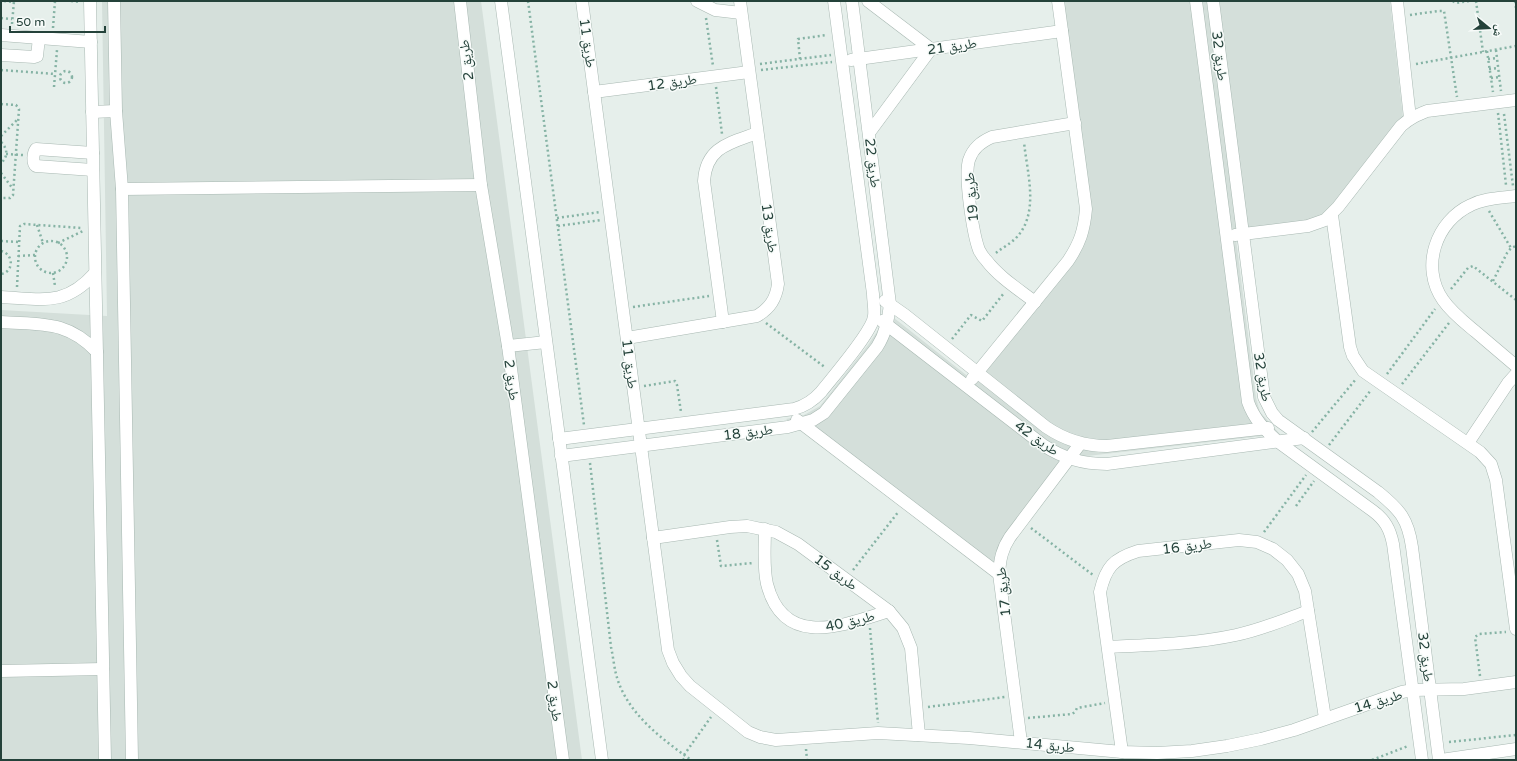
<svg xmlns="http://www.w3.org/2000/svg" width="1517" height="761" font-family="'Varela Round','Noto Naskh Arabic',sans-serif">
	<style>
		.built { fill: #d4dfda }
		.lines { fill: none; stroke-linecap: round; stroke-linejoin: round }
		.minor-casing { stroke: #a8b8b2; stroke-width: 13 }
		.path { stroke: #86b3a5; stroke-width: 2.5; stroke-dasharray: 2 3; stroke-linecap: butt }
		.minor { stroke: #fff; stroke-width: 12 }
		.labels { text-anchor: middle; stroke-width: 3; stroke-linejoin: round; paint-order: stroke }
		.street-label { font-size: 14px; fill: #24423a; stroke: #f7fbf9 }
	</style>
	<rect width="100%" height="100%" fill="#e6efeb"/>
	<g class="built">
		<path d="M102 1H481L582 760H1V310L107 316Z"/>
		<path d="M1062 1H1390L1403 117 1332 210 1316 220 1235 231 1256 398 1260 412 1280 434 1087 456 1067 469 1012 544 1004 561 999 582 786 419 804 415 820 406 868 345 878 330 884 310 975 382 1089 228Z"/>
	</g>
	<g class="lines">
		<g class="minor-casing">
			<g id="minor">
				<path d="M90 1 105 760"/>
				<path d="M114 1 116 111 122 189 132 760"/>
				<path d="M460 1 481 185 508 346 563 760"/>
				<path d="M501 1 602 760"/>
				<path d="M582 1 668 650 673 663 681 676 690 686 748 732 760 737 776 740 878 733 969 738 1122 752 1157 753 1192 751 1227 746 1261 739 1294 730 1402 692 1413 690 1464 689 1516 682"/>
				<path d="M697 1 715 10 741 13"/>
				<path d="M868 1 931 49 869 133"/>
				<path d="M1196 1 1248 402C1254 419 1264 429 1277 441L1373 511C1385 520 1390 529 1393 544L1422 760"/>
				<path d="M1213 1 1264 397 1272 413 1278 420 1378 492C1400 510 1408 519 1412 547L1439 760"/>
				<path d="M1397 1 1410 118"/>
				<path d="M1 35 91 42"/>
				<path d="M1 55 34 57 37 56 39 38"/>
				<path d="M851 60 1062 31"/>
				<path d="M594 92 749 72"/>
				<path d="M92 112 116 111"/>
				<path d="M93 153 36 149C33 153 32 163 36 166L93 170"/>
				<path d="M122 189 481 185"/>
				<path d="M1516 196C1501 198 1485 198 1471 205 1436 221 1420 267 1443 300 1452 313 1464 322 1476 332 1489 343 1503 355 1516 366"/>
				<path d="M1332 215 1350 347 1353 356 1363 371 1480 452 1491 464 1496 480 1516 629"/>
				<path d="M1235 235 1308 226 1325 220 1338 207 1401 126C1410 118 1417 115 1427 111L1516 100"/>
				<path d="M1 297C42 299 65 307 95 273"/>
				<path d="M885 301 905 315 1046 427C1065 440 1084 446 1107 446L1268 428"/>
				<path d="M1035 302C1018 289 999 277 986 260 984 258 981 254 979 250 973 234 964 176 969 160 973 148 981 142 992 137L1075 123"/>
				<path d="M882 321 1043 445C1063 458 1082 464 1107 464L1304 438"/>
				<path d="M1 322C41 325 67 320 97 352"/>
				<path d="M723 322 704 181C706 147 730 143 757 133"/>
				<path d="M627 338 757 316C770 308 776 299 778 284L740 1"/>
				<path d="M508 346 546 342"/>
				<path d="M972 379 1068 261C1080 243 1084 231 1086 209L1058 1"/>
				<path d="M797 420 999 574"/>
				<path d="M559 439 794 409C805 406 813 401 821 392 832 378 873 331 874 316 875 309 873 301 873 294L834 1"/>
				<path d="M1468 443 1508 383 1516 374"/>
				<path d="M561 456 788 427 813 420 824 413 877 347C886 333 888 320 890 304L852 1"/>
				<path d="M765 529C765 546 763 567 767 584 784 650 844 625 889 611"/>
				<path d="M653 538 730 527 747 526 776 532 798 544 889 611 903 628 911 648 919 735"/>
				<path d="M1108 647C1151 645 1194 644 1236 635 1261 630 1284 620 1308 611"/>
				<path d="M1 671 103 669"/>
				<path d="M1021 742 999 574C1000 559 1002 549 1010 537L1080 444"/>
				<path d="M1122 752 1100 592C1106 567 1113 559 1138 551L1239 540 1257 542 1273 549 1287 560 1298 574 1305 591 1325 718"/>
				<path d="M1441 760 1516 749"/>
			</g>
		</g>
		<g class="path">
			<path d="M4 1 14 2"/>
			<path d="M71 1 80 2"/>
			<path d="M528 1 584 425"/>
			<path d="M1453 1 1455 3 1470 1"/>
			<path d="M1476 1 1483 52"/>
			<path d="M1515 1 1516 8"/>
			<path d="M1410 15 1438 11H1444L1457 97"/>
			<path d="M1 18 12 19"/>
			<path d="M706 18 713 66"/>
			<path d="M12 24 14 1"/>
			<path d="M53 28 55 1"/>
			<path d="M1496 50 1501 91"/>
			<path d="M1487 51 1493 92"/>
			<path d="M800 59 798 39 827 35"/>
			<path d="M1488 59 1497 58"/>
			<path d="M760 64 831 55"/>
			<path d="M1416 64 1516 46"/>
			<path d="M1489 69 1499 68"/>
			<path d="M1 70 55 74"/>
			<path d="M761 70 832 62"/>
			<circle cx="66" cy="77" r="6"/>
			<path d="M1491 78 1500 77"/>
			<path d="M54 87 57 50"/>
			<path d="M716 87 722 134"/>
			<path d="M1 104 16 105 19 109 13 195 10 198H1"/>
			<path d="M1498 113 1506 185"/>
			<path d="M1504 114 1513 186"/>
			<path d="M1 136 18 119"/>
			<path d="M1 142C8 149 8 157 1 163"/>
			<path d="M6 154 23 155"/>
			<path d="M1 173 13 189"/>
			<path d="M1489 211 1511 248"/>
			<path d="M557 218 600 212"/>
			<path d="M37 225 43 243"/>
			<path d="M558 226 601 220"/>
			<path d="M1 241 19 242"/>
			<circle cx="51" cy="257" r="16"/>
			<path d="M58 243 83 231"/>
			<path d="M1 251C14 254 14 272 1 274"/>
			<path d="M996 253C1002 248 1010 244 1016 238 1040 213 1027 173 1024 142"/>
			<path d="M18 256 35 255"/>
			<path d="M53 273 55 286"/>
			<path d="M1493 281 1507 253 1511 248 1516 246"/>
			<path d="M17 287 20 226 24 224 82 228"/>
			<path d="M1451 289 1468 268 1473 266 1516 300"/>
			<path d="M633 307 709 296"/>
			<path d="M766 323 826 368"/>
			<path d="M952 339 971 315 982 321 1004 293"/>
			<path d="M1387 374 1435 309"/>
			<path d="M1402 384 1449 323"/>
			<path d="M644 386 675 381 677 385 681 412"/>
			<path d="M1312 432 1356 379"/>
			<path d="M1329 445 1371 390"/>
			<path d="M590 463 611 647C613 656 614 666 616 674 626 713 661 738 691 760"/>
			<path d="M1296 506 1314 481"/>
			<path d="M1031 528 1093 575"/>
			<path d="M1264 532 1306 475"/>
			<path d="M717 540 721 566 753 563"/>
			<path d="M853 570 899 511"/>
			<path d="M870 628 878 723"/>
			<path d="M1480 676 1475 637 1479 634 1506 632"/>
			<path d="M928 707 1005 697"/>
			<path d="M1028 718 1072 714 1075 712 1077 708 1105 703"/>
			<path d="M1449 742 1516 735"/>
			<path d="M806 749 807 760"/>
			<path d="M684 755 711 717"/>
			<path d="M683 760 686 756"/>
			<path d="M1372 760 1408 746"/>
		</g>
		<use href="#minor" class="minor"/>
	</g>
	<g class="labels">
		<g class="street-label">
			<text transform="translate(588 43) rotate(82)" y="5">طريق 11</text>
			<text transform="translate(952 46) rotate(-8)" y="5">طريق 21</text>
			<text transform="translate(1220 56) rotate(83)" y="5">طريق 32</text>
			<text transform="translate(466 60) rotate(-97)" y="5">طريق 2</text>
			<text transform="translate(672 82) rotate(-8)" y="5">طريق 12</text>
			<text transform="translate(873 163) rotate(83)" y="5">طريق 22</text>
			<text transform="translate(971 197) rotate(-95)" y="5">طريق 19</text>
			<text transform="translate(770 228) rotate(82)" y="5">طريق 13</text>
			<text transform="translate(630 364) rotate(83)" y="5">طريق 11</text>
			<text transform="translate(1263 377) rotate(80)" y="5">طريق 32</text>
			<text transform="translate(512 380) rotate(82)" y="5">طريق 2</text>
			<text transform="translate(748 432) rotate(-7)" y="5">طريق 18</text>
			<text transform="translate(1037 438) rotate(35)" y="5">طريق 42</text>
			<text transform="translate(1187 546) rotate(-7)" y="5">طريق 16</text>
			<text transform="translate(836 572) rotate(37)" y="5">طريق 15</text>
			<text transform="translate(1003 592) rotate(-96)" y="5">طريق 17</text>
			<text transform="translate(850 621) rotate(-13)" y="5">طريق 40</text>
			<text transform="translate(1426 657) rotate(83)" y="5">طريق 32</text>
			<text transform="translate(555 701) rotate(82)" y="5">طريق 2</text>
			<text transform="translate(1378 701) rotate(-17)" y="5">طريق 14</text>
			<text transform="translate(1050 745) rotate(6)" y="5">طريق 14</text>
		</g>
	</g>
	<rect width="1517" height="761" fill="none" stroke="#24423a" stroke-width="4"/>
	<g transform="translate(1489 28) rotate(108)" stroke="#f7fbf9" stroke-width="3" paint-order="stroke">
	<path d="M0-3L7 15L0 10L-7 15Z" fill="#24423a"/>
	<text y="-6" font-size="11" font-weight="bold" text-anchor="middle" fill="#24423a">ش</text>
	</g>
	<path d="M10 26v6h95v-6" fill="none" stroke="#24423a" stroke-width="2"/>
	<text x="16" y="26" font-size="12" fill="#24423a" stroke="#f7fbf9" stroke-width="3" paint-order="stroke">50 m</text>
</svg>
